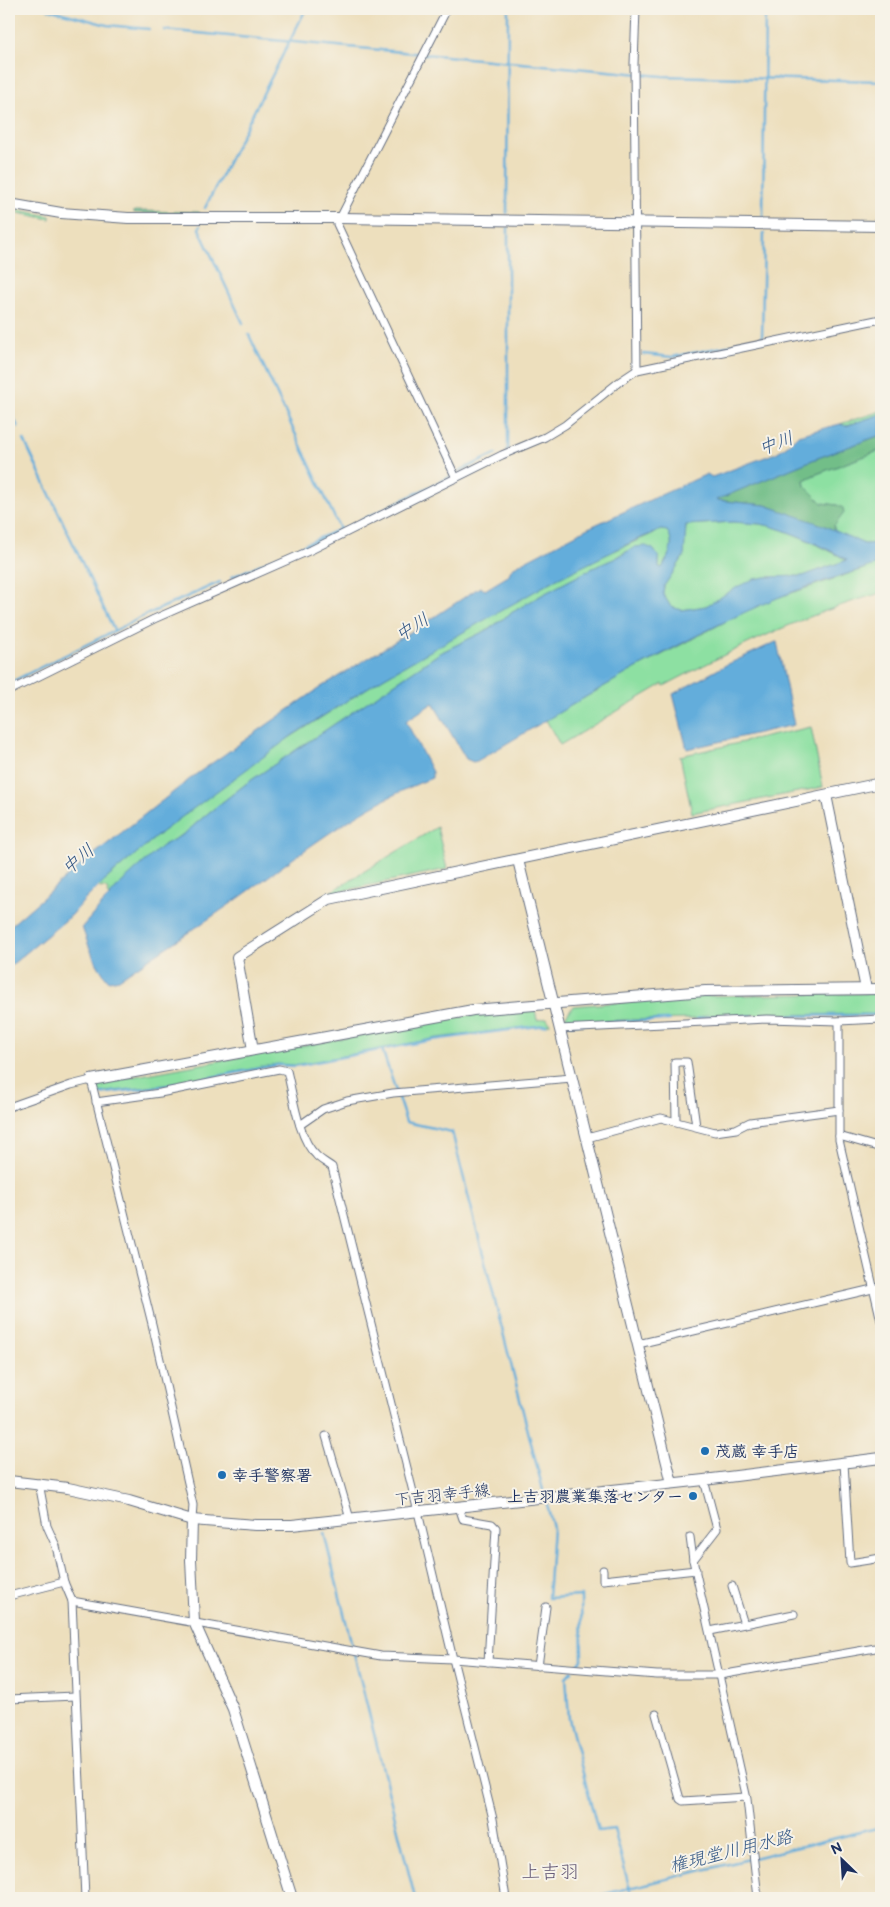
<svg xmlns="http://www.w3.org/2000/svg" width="890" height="1907" font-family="'Balsamiq Sans','Klee One',sans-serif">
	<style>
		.green { fill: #8de0a2; stroke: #548880 }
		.forest { fill: #72be88; stroke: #467673 }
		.water { fill: #63addb; stroke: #3f6e9c; fill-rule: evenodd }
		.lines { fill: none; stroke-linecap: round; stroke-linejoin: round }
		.stream { stroke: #63addb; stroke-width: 2.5 }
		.street-casing { stroke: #646d7f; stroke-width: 9 }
		.secondary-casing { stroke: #646d7f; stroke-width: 12 }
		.street { stroke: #fff; stroke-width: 7 }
		.secondary { stroke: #fff; stroke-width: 10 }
		.poi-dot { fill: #1f6fb2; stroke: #f7f3e8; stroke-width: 2 }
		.labels { text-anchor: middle; stroke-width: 4; stroke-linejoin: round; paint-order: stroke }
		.poi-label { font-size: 16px; font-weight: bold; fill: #1b2f5e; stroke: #f7f3e8; text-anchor: start }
		.street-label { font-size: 16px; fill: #1b2f5e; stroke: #f7f3e8 }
		.water-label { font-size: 18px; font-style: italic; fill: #315584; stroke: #f7f3e8 }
		.quarter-label { font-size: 19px; fill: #625774; stroke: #f7f3e8 }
	</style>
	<rect width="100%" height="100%" fill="#f7f3e8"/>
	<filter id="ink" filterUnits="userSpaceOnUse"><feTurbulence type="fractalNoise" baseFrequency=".02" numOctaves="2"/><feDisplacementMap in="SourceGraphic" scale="10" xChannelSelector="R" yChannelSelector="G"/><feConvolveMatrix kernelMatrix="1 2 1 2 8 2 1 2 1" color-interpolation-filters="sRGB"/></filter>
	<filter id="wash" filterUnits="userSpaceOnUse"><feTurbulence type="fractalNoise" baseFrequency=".0096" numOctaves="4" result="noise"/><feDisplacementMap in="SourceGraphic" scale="20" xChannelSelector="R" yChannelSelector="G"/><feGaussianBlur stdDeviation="1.12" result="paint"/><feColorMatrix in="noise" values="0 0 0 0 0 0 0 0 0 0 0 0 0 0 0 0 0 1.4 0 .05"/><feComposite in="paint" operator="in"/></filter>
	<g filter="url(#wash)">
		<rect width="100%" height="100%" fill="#eddfbd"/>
		<g class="green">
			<path d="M18 210 50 216V219L18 213Z"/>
			<path d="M134 211 199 212 201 214 134 213Z"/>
			<path d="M881 411V414L846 426 840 424Z"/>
			<path d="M881 450V543L864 544 834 531 837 505 822 503 805 486 804 480 814 475Z"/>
			<path d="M733 522C742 523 751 523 760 524 786 528 824 548 847 560L803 576 766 577 706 606 682 610 671 607 663 594 664 586 684 556 686 525Z"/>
			<path d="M661 530H667C676 544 669 555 662 568L659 567V557L653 549 625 552 616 558 593 568 538 597 511 613 489 629 440 653 247 783 207 814 184 834 162 846 109 896 107 894 108 890 104 887 100 888 98 886 163 831 275 747 383 678 525 596 589 562Z"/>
			<path d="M881 563V593C805 614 734 649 664 686L663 684 560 745 546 720 629 672 744 612 771 600Z"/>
			<path d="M811 727 823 787 692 813 680 756Z"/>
			<path d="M437 827 447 869 327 894Z"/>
			<path d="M881 993V1014L706 1015 696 1019 624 1020 566 1023 565 1017 573 1006 699 996Z"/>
			<path d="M535 1009 537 1020 547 1018 550 1024 437 1038 295 1065 277 1064 172 1084 97 1093 96 1087 98 1083 476 1014Z"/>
		</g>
		<path class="forest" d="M881 435V450L814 475 804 480 805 486 822 503 837 505 843 508 844 513 834 526V531L765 505 715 500 815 459Z"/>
		<g class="water">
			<path d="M881 414V435L815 459 716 500 765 505 823 525 864 544 881 543V563C842 576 801 587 763 604 664 648 571 706 477 761L473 762 466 759 433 703 406 721 432 772V778C361 805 300 854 239 898 199 926 159 952 119 979L109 981C95 965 89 947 82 927L119 885 162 846 184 834 207 814 247 783 440 653 489 629 511 613 538 597 593 568 616 558 635 547 646 546 653 549 659 557V567L662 568C669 555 676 544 667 531L661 530 636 540 553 581 383 678 293 735 163 831 105 880 82 903 72 915 9 967V927L84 862 195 775 321 687 422 625 480 587 485 590 508 576 512 568 586 529 707 474 712 477 776 453 788 445 798 435 840 424 846 426ZM733 522C742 523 751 523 760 524 782 527 828 548 847 560L803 576 766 577 754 579 739 586 706 606 682 610 671 607 663 594 664 586 684 556 686 525Z"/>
			<path d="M776 642H777L794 725 687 749 673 694 726 665Z"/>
		</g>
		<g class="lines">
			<g class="stream">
				<path d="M48 9 107 25 149 29"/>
				<path d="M9 10 12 9"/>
				<path d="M164 30 662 76 881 81"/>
				<path d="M205 208 306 9"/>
				<path d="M507 213 508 9"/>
				<path d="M763 218 765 9"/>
				<path d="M200 226 199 229 243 323"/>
				<path d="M643 354 672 357 762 339 764 233"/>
				<path d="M9 407 18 427"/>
				<path d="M24 440 114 630"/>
				<path d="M506 450 508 449V228"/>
				<path d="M459 471 496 454"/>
				<path d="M306 544 307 547 449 477"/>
				<path d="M232 577 340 529 249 335"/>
				<path d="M9 683 148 614 220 582"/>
				<path d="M790 1016 881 1015"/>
				<path d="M697 1019 707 1017 752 1016"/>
				<path d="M571 1024 669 1020"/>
				<path d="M382 1049 406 1122 452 1132 544 1494"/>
				<path d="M99 1094 165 1086 278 1065 295 1066 432 1040 546 1025"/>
				<path d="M546 1501 553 1528 548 1598 581 1596 582 1660 576 1667"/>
				<path d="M324 1533 415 1898"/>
				<path d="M572 1671 566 1677 569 1719 598 1831 614 1829 632 1898"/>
				<path d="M588 1898 881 1827"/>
			</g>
		</g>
	</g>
	<g filter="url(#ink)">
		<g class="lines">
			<g class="street-casing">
				<g id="street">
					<path d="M447 9 337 224 456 478"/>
					<path d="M636 9 634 64 637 370"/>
					<path d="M9 691 154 619 311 550 502 455 545 437 565 425 619 382 637 370 881 319"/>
					<path d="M839 1021V1140L881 1321"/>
					<path d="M559 1029 767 1019 839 1021 881 1019"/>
					<path d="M96 1102 160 1093 279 1069 287 1071C293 1094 298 1139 316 1155 320 1160 327 1163 332 1167L418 1512 453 1659 493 1819 506 1898"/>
					<path d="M9 1107 71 1085 91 1080 152 1324 193 1505 192 1520"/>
					<path d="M676 1121 675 1062H687L696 1126"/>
					<path d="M300 1125 323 1109 347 1101 393 1093 572 1078"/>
					<path d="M839 1136 881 1148"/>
					<path d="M587 1138 661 1118 715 1132 736 1129 750 1122 839 1110"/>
					<path d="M638 1344 881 1287"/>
					<path d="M326 1436 350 1519"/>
					<path d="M844 1463 850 1563 881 1558"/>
					<path d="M704 1480 717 1529 693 1560 747 1799 758 1898"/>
					<path d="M39 1483 47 1526 56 1546 64 1582 72 1601 85 1898"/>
					<path d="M459 1507 463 1519 492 1524 496 1528 488 1662"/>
					<path d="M690 1537 693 1560"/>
					<path d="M603 1570V1580L696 1570"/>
					<path d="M732 1586 744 1624"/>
					<path d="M9 1596 64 1582"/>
					<path d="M72 1601 381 1656 453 1659 657 1675H720L881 1647"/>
					<path d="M710 1631 794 1614"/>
					<path d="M538 1666 546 1607"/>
					<path d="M9 1699 75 1696"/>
					<path d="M656 1714 680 1799 683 1801 746 1797"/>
				</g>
			</g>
			<g class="secondary-casing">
				<g id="secondary">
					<path d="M9 204 61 213 128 218H339L881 226"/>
					<path d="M826 795 866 989"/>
					<path d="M518 860 672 1483"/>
					<path d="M253 1050 237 957 329 899 881 783"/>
					<path d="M91 1080 473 1010 705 991 881 989"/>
					<path d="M9 1481 68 1488 129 1501 192 1520 255 1525H292L704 1480 881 1458"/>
					<path d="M192 1520 191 1560 194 1622 233 1709 292 1898"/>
				</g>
			</g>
			<use href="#street" class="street"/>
			<use href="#secondary" class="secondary"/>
		</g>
	</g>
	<g class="poi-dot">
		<circle cx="705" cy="1451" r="5"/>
		<circle cx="222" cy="1475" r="5"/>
		<circle cx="693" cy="1496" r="5"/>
	</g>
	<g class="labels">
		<g class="poi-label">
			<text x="715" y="1457">茂蔵 幸手店</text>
			<text x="232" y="1481">幸手警察署</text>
			<text x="683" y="1502" text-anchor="end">上吉羽農業集落センター</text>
		</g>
		<g class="street-label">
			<text transform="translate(442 1494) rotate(-6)" y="6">下吉羽幸手線</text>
		</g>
		<g class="water-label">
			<text transform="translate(776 443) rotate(-20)" y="6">中川</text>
			<text transform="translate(412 627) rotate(-32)" y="6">中川</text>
			<text transform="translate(78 859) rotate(-40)" y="6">中川</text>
			<text transform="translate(731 1851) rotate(-14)" y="6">権現堂川用水路</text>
		</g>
		<g class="quarter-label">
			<text x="550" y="1878">上吉羽</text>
		</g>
	</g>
	<rect width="890" height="1907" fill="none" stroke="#f7f3e8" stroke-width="30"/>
	<g transform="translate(842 1860) rotate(335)" stroke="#f7f3e8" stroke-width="4" paint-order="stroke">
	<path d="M0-4L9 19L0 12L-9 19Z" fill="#1b2f5e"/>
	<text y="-8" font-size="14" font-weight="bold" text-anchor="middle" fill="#1b2f5e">N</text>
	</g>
</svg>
